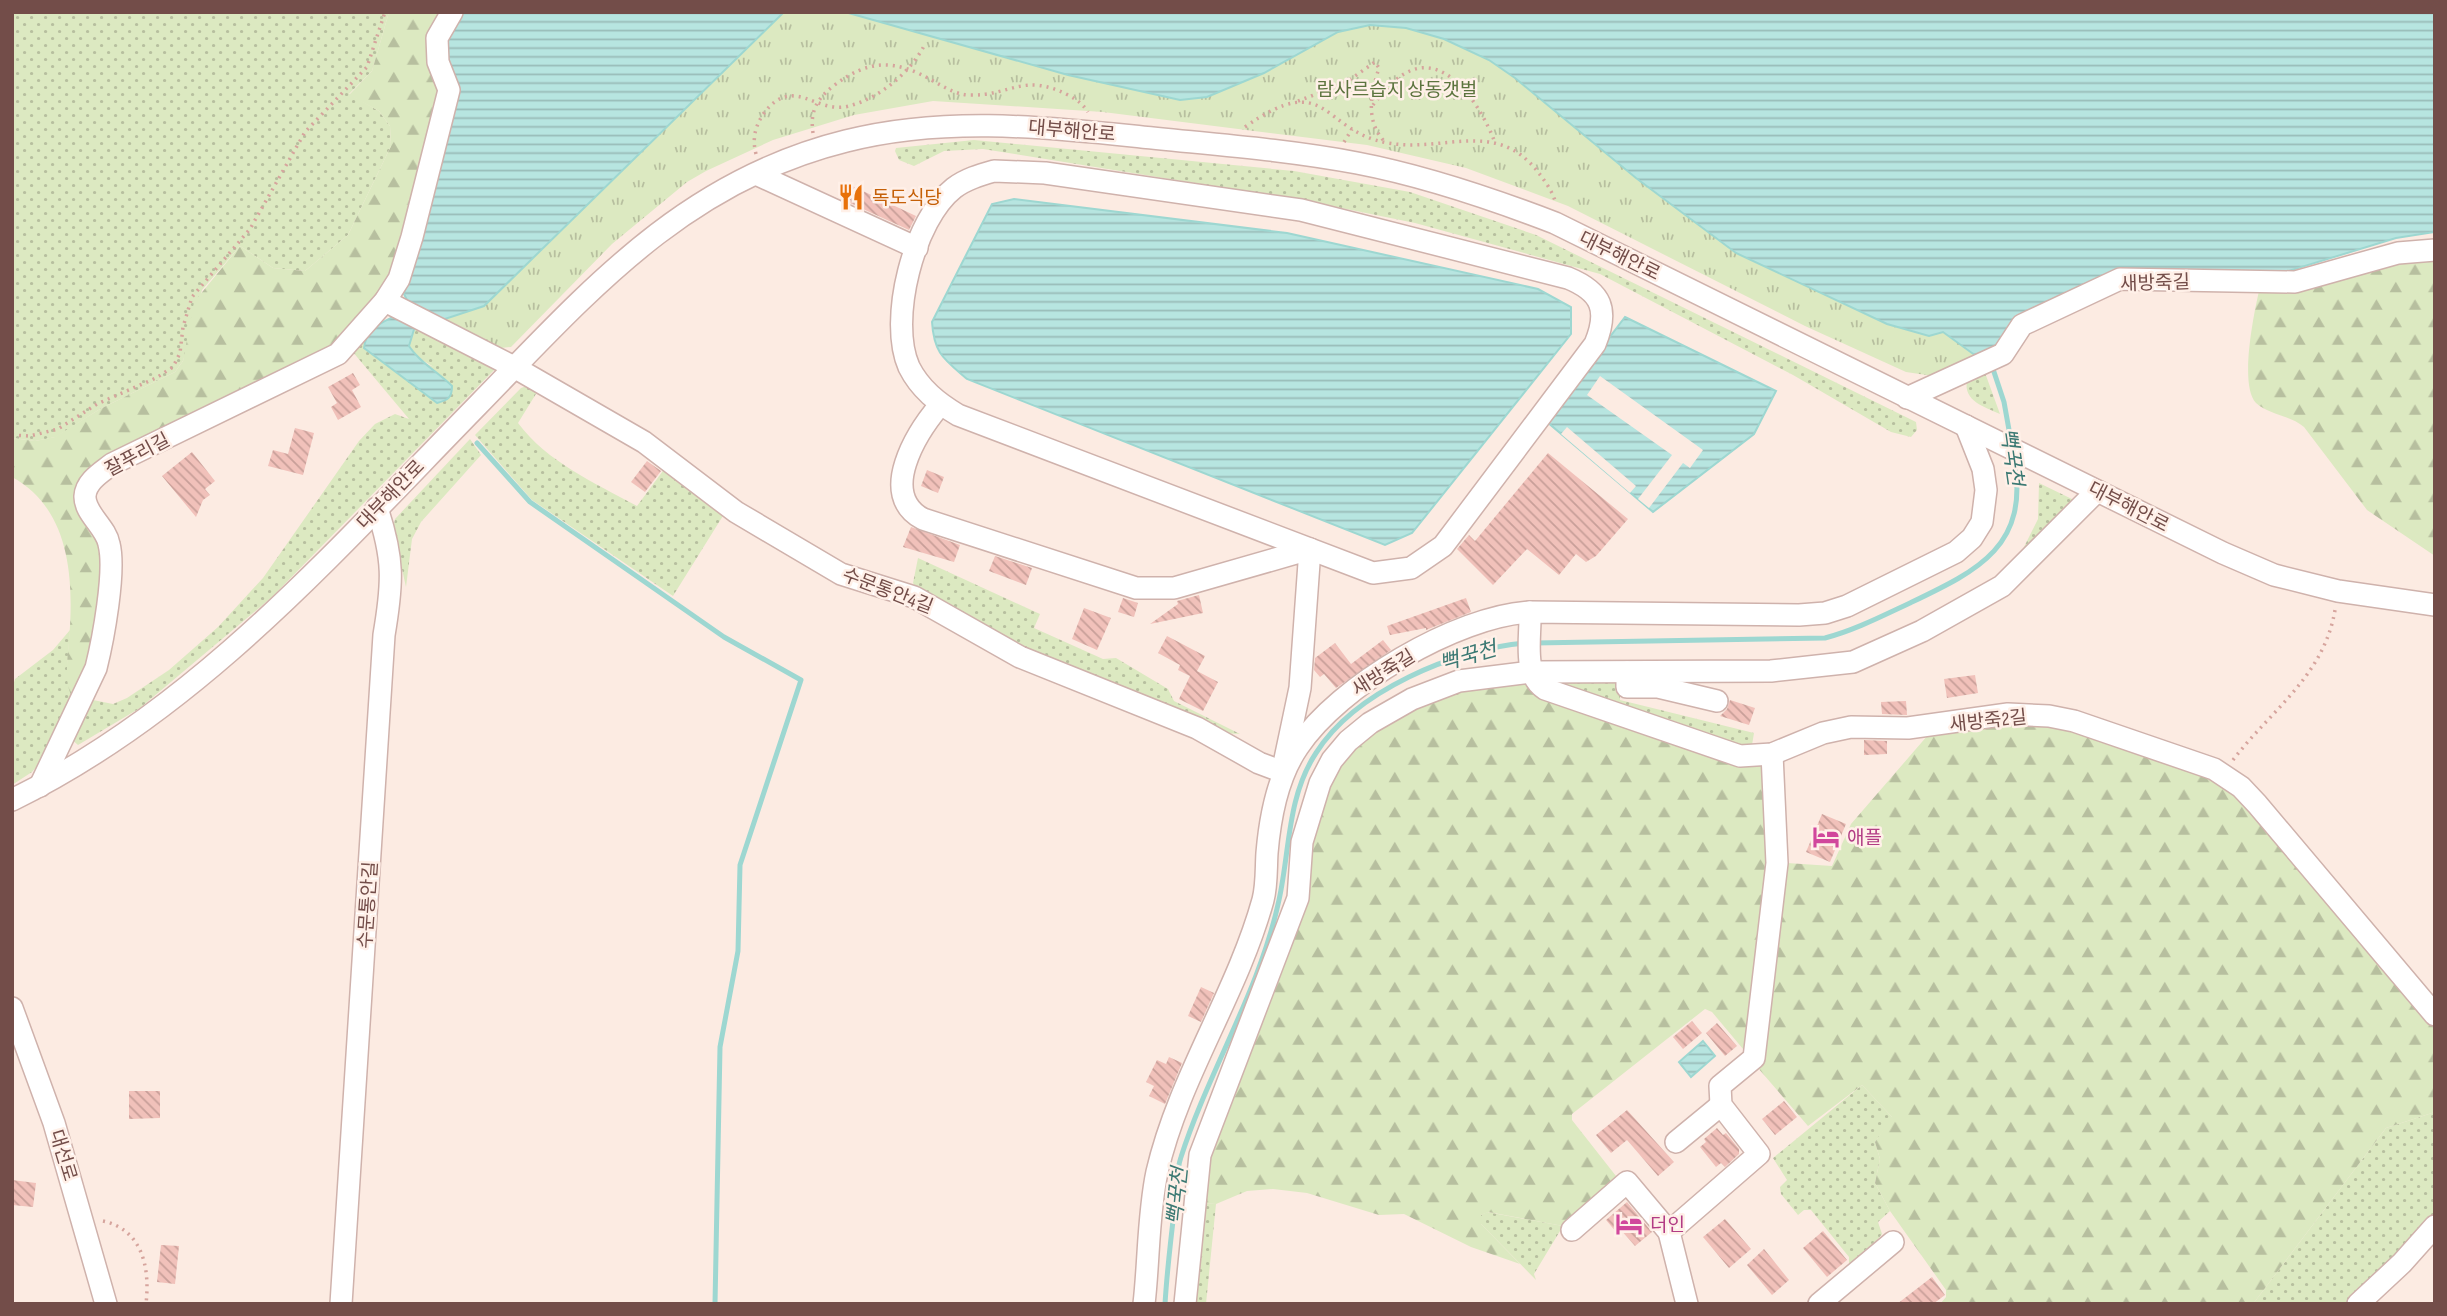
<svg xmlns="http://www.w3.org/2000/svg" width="2447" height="1316" font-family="'Sofia Sans Condensed','Noto Sans KR',sans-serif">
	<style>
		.grass { fill: url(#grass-dots) }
		.forest { fill: url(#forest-firs) }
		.park { fill: url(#park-tufts) }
		.water { fill: url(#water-rules); stroke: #9dd7d1; stroke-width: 2 }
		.pier { fill: #fcebe2 }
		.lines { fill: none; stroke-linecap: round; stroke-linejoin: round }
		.stream { stroke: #9dd7d1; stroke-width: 5 }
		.building { fill: url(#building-back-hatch) }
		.minor-casing { stroke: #cfb2ac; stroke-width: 24 }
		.path { stroke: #d6a49d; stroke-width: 3.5; stroke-dasharray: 2 5; stroke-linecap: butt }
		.minor { stroke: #fff; stroke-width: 21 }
		.labels { text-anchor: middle; stroke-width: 5; stroke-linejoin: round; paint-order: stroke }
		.park-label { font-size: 19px; fill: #5c743e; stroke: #fff0e8 }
		.street-label { font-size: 19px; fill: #734d49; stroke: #fff0e8 }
		.food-label { font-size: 19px; fill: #c56008; stroke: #fff0e8; text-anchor: start }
		.hotel-label { font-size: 19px; fill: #b23c85; stroke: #fff0e8; text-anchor: start }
		.water-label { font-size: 21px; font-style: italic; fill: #3c7973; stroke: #fff0e8 }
	</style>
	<defs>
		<pattern id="grass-dots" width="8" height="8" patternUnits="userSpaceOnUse" patternTransform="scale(1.75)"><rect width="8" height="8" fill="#dce9c1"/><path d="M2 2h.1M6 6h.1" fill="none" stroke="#b7bf9f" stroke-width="1.8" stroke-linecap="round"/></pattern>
		<pattern id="forest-firs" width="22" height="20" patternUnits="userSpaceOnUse" patternTransform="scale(1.75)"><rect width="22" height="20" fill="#dce9c1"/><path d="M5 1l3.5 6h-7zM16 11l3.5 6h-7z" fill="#b7bf9f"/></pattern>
		<pattern id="park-tufts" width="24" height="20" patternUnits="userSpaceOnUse" patternTransform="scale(1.75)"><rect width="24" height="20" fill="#dce9c1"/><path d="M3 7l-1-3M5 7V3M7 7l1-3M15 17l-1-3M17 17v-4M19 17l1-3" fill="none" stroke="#b7bf9f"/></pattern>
		<pattern id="water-rules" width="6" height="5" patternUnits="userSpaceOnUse" patternTransform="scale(1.75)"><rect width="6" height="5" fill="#b7e5e0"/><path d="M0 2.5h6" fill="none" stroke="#99bcb8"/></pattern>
		<pattern id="building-back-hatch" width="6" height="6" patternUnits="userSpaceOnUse" patternTransform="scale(1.75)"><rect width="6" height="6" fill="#f1c1ba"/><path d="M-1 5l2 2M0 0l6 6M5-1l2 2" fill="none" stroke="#c89f99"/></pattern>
	</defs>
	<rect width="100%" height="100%" fill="#fcebe2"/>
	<g class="grass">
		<path d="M12 12H389L372 71 349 94 379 111 390 126 391 146 348 235 305 271 273 268 240 246 202 290 183 361 175 372 100 409 56 437 35 441 12 438Z"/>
		<path d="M974 140 1294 171 1410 192 1536 235 1916 422 1917 430 1911 437 1891 432 1793 375 1600 274 1415 223 1307 201 983 149 944 151 914 166 899 160 895 151 896 148Z"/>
		<path d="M415 326 498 366 272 597 140 708 78 745 70 738 85 705 93 700 113 704 127 698 169 670 218 627 263 578 359 441 375 424 395 414 409 419 352 351 365 338 434 367 415 356 409 345Z"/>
		<path d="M1984 370 2000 414C1985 407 1963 401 1967 381Z"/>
		<path d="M527 386 539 389 518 423C547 462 595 483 637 506L668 464 726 511 673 596 532 500 475 435 521 388Z"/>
		<path d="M470 439 481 455 421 522 412 539 406 587 393 529 395 519Z"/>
		<path d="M2039 483 2076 501 2021 553 2038 519Z"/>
		<path d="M918 558 1040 614 1034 628 1103 659 1116 658 1168 689 1174 701 1240 734 1221 733 1079 678 919 593 913 583Z"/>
		<path d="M70 630 67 669 73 698 48 754 32 772 12 785V689L15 679 53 650Z"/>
		<path d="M1620 676V700L1754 733 1751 751 1556 689 1554 680Z"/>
		<path d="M1862 1085 1893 1118 1875 1142 1880 1159 1875 1183 1890 1211 1878 1222 1882 1234 1878 1239 1849 1264V1257L1811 1210H1804L1798 1215 1781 1194 1780 1187 1787 1180 1773 1158Z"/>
		<path d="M2435 1112V1220L2352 1304H2253L2386 1128Z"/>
		<path d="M1200 1203 1216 1204 1206 1304H1191Z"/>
		<path d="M1487 1212 1563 1226 1534 1274 1536 1280 1481 1224V1215Z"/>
	</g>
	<g class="forest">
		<path d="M389 12H445L443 81 394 278 336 348 88 476 105 546 96 655 73 698C63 683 68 657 69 640 74 581 71 509 12 477V438L35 441 55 437 100 409 175 372 183 361 194 302 240 246 273 268 305 271 348 235 391 146 390 126 379 111 349 95 372 71Z"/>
		<path d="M2435 258V556L2367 510 2304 427C2290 415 2269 415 2256 403 2239 386 2254 313 2259 291Z"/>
		<path d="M1523 677 1765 760 1774 859 1754 1032 1743 1049 1712 1012 1705 1009 1572 1114V1120L1616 1176 1563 1226 1488 1212 1481 1215V1224L1520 1264 1471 1247 1404 1214 1379 1215 1307 1193 1273 1189 1247 1191 1216 1204 1200 1203 1204 1156 1303 897 1322 786 1372 725 1461 685Z"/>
		<path d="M2047 721 2208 774 2237 793 2426 1012 2435 1031V1112L2386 1128 2253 1304H1940L1946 1297V1290L1890 1211 1875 1183 1880 1159 1875 1142 1892 1117 1862 1085 1808 1126 1758 1068 1787 863 1832 866 1851 824 1928 735 1942 730Z"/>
	</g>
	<path class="park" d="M784 12H845L1068 75 1180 100 1207 97 1264 73 1338 32 1370 25 1406 28 1444 39 1489 60 1515 78 1636 178 1736 253 1887 324 1943 332 1976 356 1933 376 1906 372 1805 326 1568 206 1466 168 1367 145 1103 112 933 101 854 115 773 140 706 171 687 182 612 244 511 347 500 348 442 320 484 306Z"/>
	<g class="water">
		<path d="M457 12H784L484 306 442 320 408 302 404 294 434 162 442 57Z"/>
		<path d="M845 12H2435V232L2396 238 2282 273 2122 272 1999 348 1976 356 1943 332 1929 336 1887 324 1736 253 1636 178 1515 78 1489 60 1444 39 1406 28 1370 25 1338 32 1264 73 1207 97 1180 100 1068 75Z"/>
		<path d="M1014 199 1287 233 1538 289 1571 307V334L1412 533 1385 545 967 379C944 359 934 354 932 322L992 204Z"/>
		<path d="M395 316 415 326 409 346C419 362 438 372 452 386 452 398 448 400 437 403L364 348C366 329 379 324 395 316Z"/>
		<path d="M1625 317 1776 391 1754 434 1653 512 1546 421Z"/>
		<path d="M1703 1041 1715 1056 1691 1077 1679 1062Z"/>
	</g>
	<g class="pier">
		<path d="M1600 376 1703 450 1690 468 1683 463 1649 508 1638 499 1672 455 1587 395Z"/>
		<path d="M1567 427 1636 486 1630 493 1561 434Z"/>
	</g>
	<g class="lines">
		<g class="stream">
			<path d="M1992 366 2004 402 2011 441"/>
			<path d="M477 443 530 502 724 637 801 680 740 865 738 951 720 1047 715 1304"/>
			<path d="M1535 643 1825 638C1855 630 1882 616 1910 603 1979 570 2030 546 2014 458"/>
			<path d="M1165 1304C1167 1270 1171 1237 1175 1204 1177 1189 1176 1171 1181 1157 1209 1070 1260 990 1279 900 1290 850 1287 797 1316 753 1355 691 1455 649 1525 643"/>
		</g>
	</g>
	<g class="building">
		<path d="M848 184 916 216 909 230 841 199Z"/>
		<path d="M353 373 360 385 352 390 361 407 338 420 331 407 337 403 328 387Z"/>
		<path d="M295 428 314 433 303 475 268 466 273 450 288 454Z"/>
		<path d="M192 452 215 481 205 489 210 495 203 500 196 517 162 476Z"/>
		<path d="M1548 453 1628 519 1596 556 1586 562 1576 554 1559 575 1527 549 1493 585 1457 549 1469 535 1475 541Z"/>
		<path d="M647 461 661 471 645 492 631 482Z"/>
		<path d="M927 470 944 477 938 493 921 486Z"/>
		<path d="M911 527 960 545 954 562 903 547Z"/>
		<path d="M995 556 1032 568 1026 585 989 571Z"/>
		<path d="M1199 595 1203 613 1150 624 1178 604 1177 601Z"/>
		<path d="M1123 598 1138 603 1134 617 1118 612Z"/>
		<path d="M1466 598 1471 612 1426 630V628L1390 635 1387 626Z"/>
		<path d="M1084 608 1111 618 1097 650 1072 639Z"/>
		<path d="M1167 636 1205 656 1197 671 1218 682 1203 711 1179 699 1190 676 1178 670 1180 665 1158 653Z"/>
		<path d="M1383 640 1391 650 1336 688 1324 674 1320 677 1314 670 1315 658 1335 643 1351 664Z"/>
		<path d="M1975 675 1978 693 1947 698 1944 679Z"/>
		<path d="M1730 700 1755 708 1749 725 1720 716 1727 709Z"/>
		<path d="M1906 701 1907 715 1882 714 1881 702Z"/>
		<path d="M1864 740 1887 741V754L1864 755Z"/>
		<path d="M1822 814 1846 824 1830 862 1806 852Z"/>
		<path d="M1201 987 1214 993 1201 1022 1188 1016Z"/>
		<path d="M1692 1021 1702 1033 1683 1049 1673 1037Z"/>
		<path d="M1717 1023 1737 1046 1725 1056 1706 1033Z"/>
		<path d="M1169 1057 1182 1063 1165 1104 1149 1096 1154 1086 1146 1082 1157 1060 1166 1064Z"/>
		<path d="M129 1091H160V1118L129 1119Z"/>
		<path d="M1784 1101 1797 1117 1775 1135 1762 1119Z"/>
		<path d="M1627 1110 1674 1162 1658 1176 1627 1140 1611 1153 1596 1135Z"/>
		<path d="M1717 1128 1723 1135 1726 1133 1739 1149V1154L1725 1167 1721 1163 1716 1167 1700 1147 1706 1142 1704 1139Z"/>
		<path d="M12 1180 36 1183 33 1207 12 1205Z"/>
		<path d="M1627 1202 1652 1232 1635 1246 1621 1230 1617 1233 1606 1220Z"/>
		<path d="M1725 1219 1751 1249 1729 1268 1703 1237Z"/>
		<path d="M1823 1231 1847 1260 1827 1277 1803 1248Z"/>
		<path d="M161 1245 179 1246 175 1284 157 1282Z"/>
		<path d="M1764 1249 1789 1280 1772 1295 1747 1265Z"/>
		<path d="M1932 1277 1945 1295 1933 1304H1897Z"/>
	</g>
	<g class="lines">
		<g class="minor-casing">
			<g id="minor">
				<path d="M994 171 1045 173 1301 210 1568 278C1602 292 1609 310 1595 344L1443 546 1411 568 1373 573 958 415C938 403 920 389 909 367 888 320 914 219 954 188 966 179 980 175 994 171Z"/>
				<path d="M756 174 917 248"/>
				<path d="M385 301 514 367 644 442 736 512 841 574 914 597 1020 657 1197 728 1259 763 1283 772"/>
				<path d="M1907 398 2003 354 2022 325 2120 279 2295 282 2398 253 2435 250"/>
				<path d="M940 405C917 432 877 495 923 519L1136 588H1174L1310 549 1300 688 1285 759"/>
				<path d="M1530 612C1531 637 1522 674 1545 689L1740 756 1772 754 1823 733 1851 727 1908 728 2008 714 2049 716 2074 721 2214 769 2241 787 2257 804 2435 1015"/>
				<path d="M1627 672V687H1658L1717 701"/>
				<path d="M40 786 96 668C103 640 116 571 109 544 106 527 84 513 85 496 86 481 102 472 112 464L338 354 385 301 399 279 412 237 449 90 438 62 437 38 452 12"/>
				<path d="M12 800C198 709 335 551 478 405 589 291 684 181 846 141 941 117 1036 126 1133 136 1207 144 1283 149 1357 163 1425 176 1490 198 1555 223L2223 553 2274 575 2338 591 2435 605"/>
				<path d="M12 1008 54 1123 106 1304"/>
				<path d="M1676 1142 1721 1105"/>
				<path d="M1572 1230 1627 1182 1669 1232"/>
				<path d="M341 1304 384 635C393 582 394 559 377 508"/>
				<path d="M1144 1304C1149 1261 1148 1214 1157 1172 1179 1077 1237 994 1263 900 1267 885 1266 868 1267 853 1270 817 1278 776 1298 747 1338 686 1457 616 1530 612L1799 615 1825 613 1847 606 1956 552 1972 538 1982 522 1986 490 1983 469 1966 426"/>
				<path d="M1185 1304 1200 1155 1298 898 1302 842 1320 783 1332 760 1348 741 1370 723 1412 699 1459 681 1531 672 1771 671 1853 662 1922 631 2002 586 2097 491"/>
				<path d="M1687 1304 1669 1232 1759 1154 1721 1105 1720 1086 1754 1058 1777 863 1772 754"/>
				<path d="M1819 1304 1893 1242"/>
				<path d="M2358 1304 2402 1263 2435 1226"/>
			</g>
		</g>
		<g class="path">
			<path d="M1298 101 1345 83 1375 62 1379 68C1371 93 1365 120 1384 141"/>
			<path d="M1373 105C1381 95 1392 81 1404 74 1446 48 1482 109 1494 140"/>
			<path d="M1245 127C1329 68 1320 131 1388 143 1444 153 1496 118 1538 172 1545 181 1553 192 1556 204"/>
			<path d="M813 133C810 112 816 100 832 87 869 58 896 59 935 82 946 88 957 95 970 95 1011 96 1023 72 1068 95 1077 100 1082 103 1088 112"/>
			<path d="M1344 142 1352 129"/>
			<path d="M756 154C752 139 755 126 764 113 794 74 816 115 849 106 879 98 909 74 924 46"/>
			<path d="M12 435 30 436 58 429 97 404 156 378 173 367 180 353 183 327 192 297 250 229 305 132 367 67 385 12"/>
			<path d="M2233 760C2271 710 2324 676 2335 610"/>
			<path d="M103 1221C143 1230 150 1268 146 1304"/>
		</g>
		<use href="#minor" class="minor"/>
	</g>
	<defs>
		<g id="restaurant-bare" transform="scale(2.1)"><path d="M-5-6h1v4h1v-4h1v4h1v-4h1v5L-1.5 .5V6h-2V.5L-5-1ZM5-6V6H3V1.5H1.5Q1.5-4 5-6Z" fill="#e8710a" stroke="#fff0e8" stroke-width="2.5" paint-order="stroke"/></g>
		<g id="hotel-bare" transform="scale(2.1)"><path d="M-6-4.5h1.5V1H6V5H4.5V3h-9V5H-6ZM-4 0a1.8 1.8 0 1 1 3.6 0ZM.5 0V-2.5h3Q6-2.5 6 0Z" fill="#d1479c" stroke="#fff0e8" stroke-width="2.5" paint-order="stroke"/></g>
	</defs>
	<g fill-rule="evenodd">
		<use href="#restaurant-bare" x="851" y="197"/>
		<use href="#hotel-bare" x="1826" y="837"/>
		<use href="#hotel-bare" x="1629" y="1224"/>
	</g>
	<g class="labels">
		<g class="park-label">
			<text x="1397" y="96">람사르습지 상동갯벌</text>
		</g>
		<g class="street-label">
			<text transform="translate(1072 130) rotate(5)" y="7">대부해안로</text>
			<text transform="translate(1620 255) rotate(26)" y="7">대부해안로</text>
			<text transform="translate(2155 282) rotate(-2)" y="7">새방죽길</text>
			<text transform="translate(137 454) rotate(-28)" y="7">잘푸리길</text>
			<text transform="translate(390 494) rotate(-46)" y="7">대부해안로</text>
			<text transform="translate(2129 506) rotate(27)" y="7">대부해안로</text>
			<text transform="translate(888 590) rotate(21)" y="7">수문통안4길</text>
			<text transform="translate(1383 672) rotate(-32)" y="7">새방죽길</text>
			<text transform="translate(1988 720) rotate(-6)" y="7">새방죽2길</text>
			<text transform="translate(367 905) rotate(-86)" y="7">수문통안길</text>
			<text transform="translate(64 1155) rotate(73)" y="7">대선로</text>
		</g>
		<g class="food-label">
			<text x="872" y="204">독도식당</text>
		</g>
		<g class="hotel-label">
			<text x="1847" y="844">애플</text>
			<text x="1650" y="1231">더인</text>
		</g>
		<g class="water-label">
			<text transform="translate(2012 457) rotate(82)" y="7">뻑꾹천</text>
			<text transform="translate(1468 656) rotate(-16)" y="7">뻑꾹천</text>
			<text transform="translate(1177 1196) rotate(-84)" y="7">뻑꾹천</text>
		</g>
	</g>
	<rect width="2447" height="1316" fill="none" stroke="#734d49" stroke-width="28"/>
</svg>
